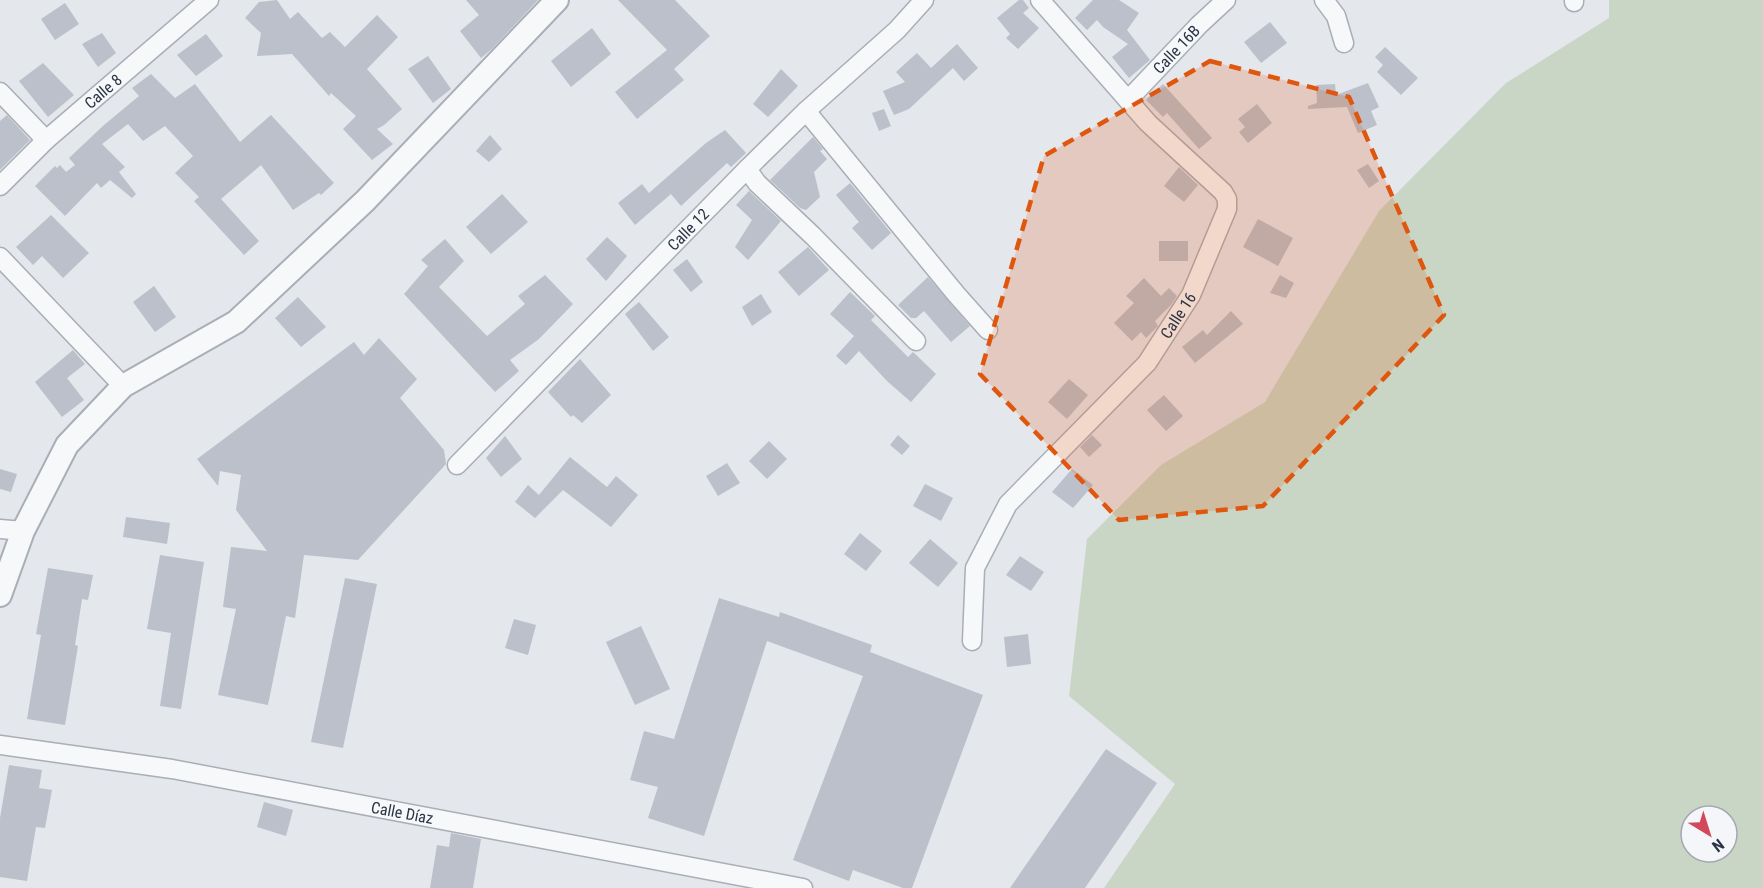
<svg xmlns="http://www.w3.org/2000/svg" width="1763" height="888" font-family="'Roboto Condensed',sans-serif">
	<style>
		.green { fill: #c9d6c5; fill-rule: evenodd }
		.building { fill: #bbc0ca }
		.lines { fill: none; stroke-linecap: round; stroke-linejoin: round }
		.minor-casing { stroke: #a9aeb7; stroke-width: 21 }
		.tertiary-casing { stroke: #a9aeb7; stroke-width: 26 }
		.minor { stroke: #f7f8fa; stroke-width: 18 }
		.tertiary { stroke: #f7f8fa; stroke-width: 22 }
		.marked { fill: #df570f; fill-opacity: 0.2; stroke: #df570f; stroke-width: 4.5; stroke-dasharray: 12 8; stroke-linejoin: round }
		.labels { text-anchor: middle; stroke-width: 6; stroke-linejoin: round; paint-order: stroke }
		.street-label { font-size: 16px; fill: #2b3445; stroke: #f4f6f9 }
	</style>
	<rect width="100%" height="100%" fill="#e4e7ec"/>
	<path class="green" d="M1609 0H1763V888H1104L1175 784 1069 696 1087 539 1161 465 1265 402 1379 211 1506 83 1609 18ZM1691 816H1727V852H1691Z"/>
	<g class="building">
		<path d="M277 0 290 19 298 12 322 38 330 32 345 47 377 15 398 37 367 69 402 109 384 125 377 129 393 144 372 160 343 129 356 116 331 93 329 96 292 54 257 56 261 33 245 18 259 2Z"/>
		<path d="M466 0H538L492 49 481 58 460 31 479 15Z"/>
		<path d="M618 0H675L710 36 674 69 684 80 637 119 615 92 667 50Z"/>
		<path d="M1019 0H1023L1029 8 1023 13 1039 28 1018 49 1006 38 1010 34 997 18Z"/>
		<path d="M1093 0H1119L1139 13 1127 30 1150 60 1129 78 1112 57 1128 44 1103 27 1097 20 1087 30 1075 18Z"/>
		<path d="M65 3 79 24 55 40 41 19Z"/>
		<path d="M1270 22 1287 43 1261 63 1244 42Z"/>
		<path d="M592 28 611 54 571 87 551 61Z"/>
		<path d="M102 33 116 53 98 67 82 44Z"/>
		<path d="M206 34 223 56 196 76 177 55Z"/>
		<path d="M957 44 978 68 964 81 953 68 909 109 894 115 883 91 905 82 896 72 917 53 931 68Z"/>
		<path d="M1385 47 1418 78 1401 95 1377 72 1383 65 1375 57Z"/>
		<path d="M428 56 451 89 433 103 408 69Z"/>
		<path d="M43 63 74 95 48 117 19 81Z"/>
		<path d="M781 69 798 86 768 117 753 104Z"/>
		<path d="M151 74 175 98 195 84 240 142 271 115 334 183 321 195 319 193 293 210 261 165 221 199 259 241 244 255 194 201 199 197 175 173 193 156 165 126 143 141 128 124 102 144 125 167 119 172 136 194 132 198 110 180 101 188 97 183 65 216 35 186 55 166 57 168 60 165 66 172 75 165 69 158 104 125 139 96 132 88Z"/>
		<path d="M1368 83 1379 107 1371 111 1377 125 1358 133 1347 107 1308 109V106L1317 103 1316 85 1335 84 1336 95Z"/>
		<path d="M1163 84 1212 138 1199 149 1167 113 1163 117 1146 100Z"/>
		<path d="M1257 104 1272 123 1248 143 1239 132 1245 127 1238 119Z"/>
		<path d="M884 109 891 126 879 131 872 113Z"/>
		<path d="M7 115 30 140 0 170V121Z"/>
		<path d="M725 130 746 153 731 167 727 163 681 206 671 194 635 225 618 203 642 184 649 193 706 143Z"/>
		<path d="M490 135 502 149 489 162 476 151Z"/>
		<path d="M813 137 823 149 820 151 827 159 814 172 820 197 806 210 800 208 770 180Z"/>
		<path d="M1368 164 1379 181 1369 188 1357 170Z"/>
		<path d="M1179 167 1198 185 1184 202 1164 186Z"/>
		<path d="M850 183 891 233 872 250 852 228 859 222 836 195Z"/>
		<path d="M749 191 781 221 748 260 735 247 752 220 736 205Z"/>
		<path d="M502 194 528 222 491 254 466 227Z"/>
		<path d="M51 215 89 253 63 278 42 256 33 265 16 247Z"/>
		<path d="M1258 219 1293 238 1278 266 1243 247Z"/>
		<path d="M607 237 627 256 606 281 586 259Z"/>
		<path d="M445 239 464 261 439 287 487 336 525 304 518 296 545 275 573 304 539 339 510 360 519 371 495 392 404 294 428 266 421 260Z"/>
		<rect x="1159" y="241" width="29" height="20"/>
		<path d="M808 247 829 270 799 296 778 272Z"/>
		<path d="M687 259 703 282 691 292 673 270Z"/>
		<path d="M1280 275 1294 283 1286 298 1270 293Z"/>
		<path d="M928 277 970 326 951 342 924 311 916 318H911L898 305Z"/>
		<path d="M1144 278 1161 296 1169 288 1177 296 1171 305 1155 321 1158 326 1146 338 1141 332 1132 341 1114 323 1134 303 1126 296Z"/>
		<path d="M154 286 176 317 155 332 133 302Z"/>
		<path d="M850 292 875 316 871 320 908 357 913 352 936 374 911 402 887 381 859 351 846 365 836 356 854 336 830 314Z"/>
		<path d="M761 294 772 312 752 326 742 307Z"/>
		<path d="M298 297 326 327 301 347 275 318Z"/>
		<path d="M639 302 669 337 653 351 625 314Z"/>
		<path d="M1231 311 1243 324 1195 363 1182 347 1203 330 1207 335Z"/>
		<path d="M379 338 417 379 400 398 444 450 446 464 358 560 304 555 295 618 286 616 268 705 218 695 236 609 223 607 231 547 267 551 236 510 241 475 220 471 218 486 197 459 354 342 364 355Z"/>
		<path d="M73 350 85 364 67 378 84 400 62 417 35 382Z"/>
		<path d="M580 359 611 395 582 423 573 415 571 417 548 392Z"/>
		<path d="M1069 379 1088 395 1067 419 1048 402Z"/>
		<path d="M1164 395 1183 416 1166 431 1147 410Z"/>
		<path d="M898 435 910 446 902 455 890 445Z"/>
		<path d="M1092 435 1102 445 1089 457 1080 447Z"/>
		<path d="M505 436 522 459 501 477 486 458Z"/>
		<path d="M769 441 787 459 767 479 749 461Z"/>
		<path d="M570 457 607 487 616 476 638 495 611 527 563 490 535 518 515 502 528 485 539 495Z"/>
		<path d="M727 463 740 483 718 496 706 476Z"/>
		<path d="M0 469 17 474 11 492 0 489Z"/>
		<path d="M1072 469 1093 485 1073 508 1052 492Z"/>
		<path d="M925 484 953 498 941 521 913 506Z"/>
		<path d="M126 517 170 523 167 544 123 537Z"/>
		<path d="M860 533 882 551 866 571 844 554Z"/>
		<path d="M930 539 958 563 938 587 909 563Z"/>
		<path d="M160 555 204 562 181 709 160 706 171 633 147 629Z"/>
		<path d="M1020 556 1044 572 1031 591 1006 575Z"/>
		<path d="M48 568 93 575 88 600 82 599 75 645 78 646 65 725 27 719 41 635 36 634Z"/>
		<path d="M345 578 377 584 343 748 311 742Z"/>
		<path d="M719 598 779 617 780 612 872 645 870 652 983 695 912 888H903L853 870 849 881 793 860 863 676 767 641 704 836 648 818 658 787 630 780 644 731 674 739Z"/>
		<path d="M514 619 536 625 528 655 505 648Z"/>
		<path d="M641 626 670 689 635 705 606 642Z"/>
		<path d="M1028 634 1031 664 1007 667 1004 637Z"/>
		<path d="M1106 749 1157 783 1085 888H1010Z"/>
		<path d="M9 765 42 770 39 788 52 790 45 828 36 827 27 881 0 877V818Z"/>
		<path d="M264 802 293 810 286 836 257 827Z"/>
		<path d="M451 833 481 839 473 888H430L437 845 449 847Z"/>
	</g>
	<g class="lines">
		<g class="minor-casing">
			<g id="minor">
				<path d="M1324 0 1336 16 1344 43"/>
				<path d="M1574 0V2"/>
				<path d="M0 92 46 140"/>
				<path id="s1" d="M1128 100 1199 25 1226 0"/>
				<path d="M806 111 956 294 988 330"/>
				<path d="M747 169 757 183 813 236 916 341"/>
				<path id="s2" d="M0 186 46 140 209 0"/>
				<path d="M0 257 123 386"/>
				<path id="s3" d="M457 465 747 169 806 111 897 30 924 0"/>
				<path d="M0 529 23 531"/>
				<path id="s4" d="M972 641 975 568 1008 504 1147 363 1191 295 1227 209V199L1223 192 1148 123 1040 0"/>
				<path id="s5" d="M0 745 172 769 803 888"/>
			</g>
		</g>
		<g class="tertiary-casing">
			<path id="tertiary" d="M0 595 23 531 67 445 123 386 236 322 365 201 557 0"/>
		</g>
		<use href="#minor" class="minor"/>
		<use href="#tertiary" class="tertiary"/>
	</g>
	<path class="marked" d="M1210 61 1349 97 1444 315 1263 506 1119 520 980 374 1044 156Z"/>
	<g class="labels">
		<g class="street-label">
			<text dy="6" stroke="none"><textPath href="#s1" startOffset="70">Calle 16B</textPath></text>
			<text dy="6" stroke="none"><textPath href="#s2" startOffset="140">Calle 8</textPath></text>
			<text dy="6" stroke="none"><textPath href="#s3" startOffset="330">Calle 12</textPath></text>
			<text dy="6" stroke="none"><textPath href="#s4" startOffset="400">Calle 16</textPath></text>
			<text dy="6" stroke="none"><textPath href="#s5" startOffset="408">Calle Díaz</textPath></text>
		</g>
	</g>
	<g transform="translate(1709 834) rotate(142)"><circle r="28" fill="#f4f6f9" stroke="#a4a8b1" stroke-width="1.5"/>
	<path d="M0-4.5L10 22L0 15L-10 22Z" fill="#d1495b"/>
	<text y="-9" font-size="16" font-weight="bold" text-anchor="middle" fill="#2b3445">N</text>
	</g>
</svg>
